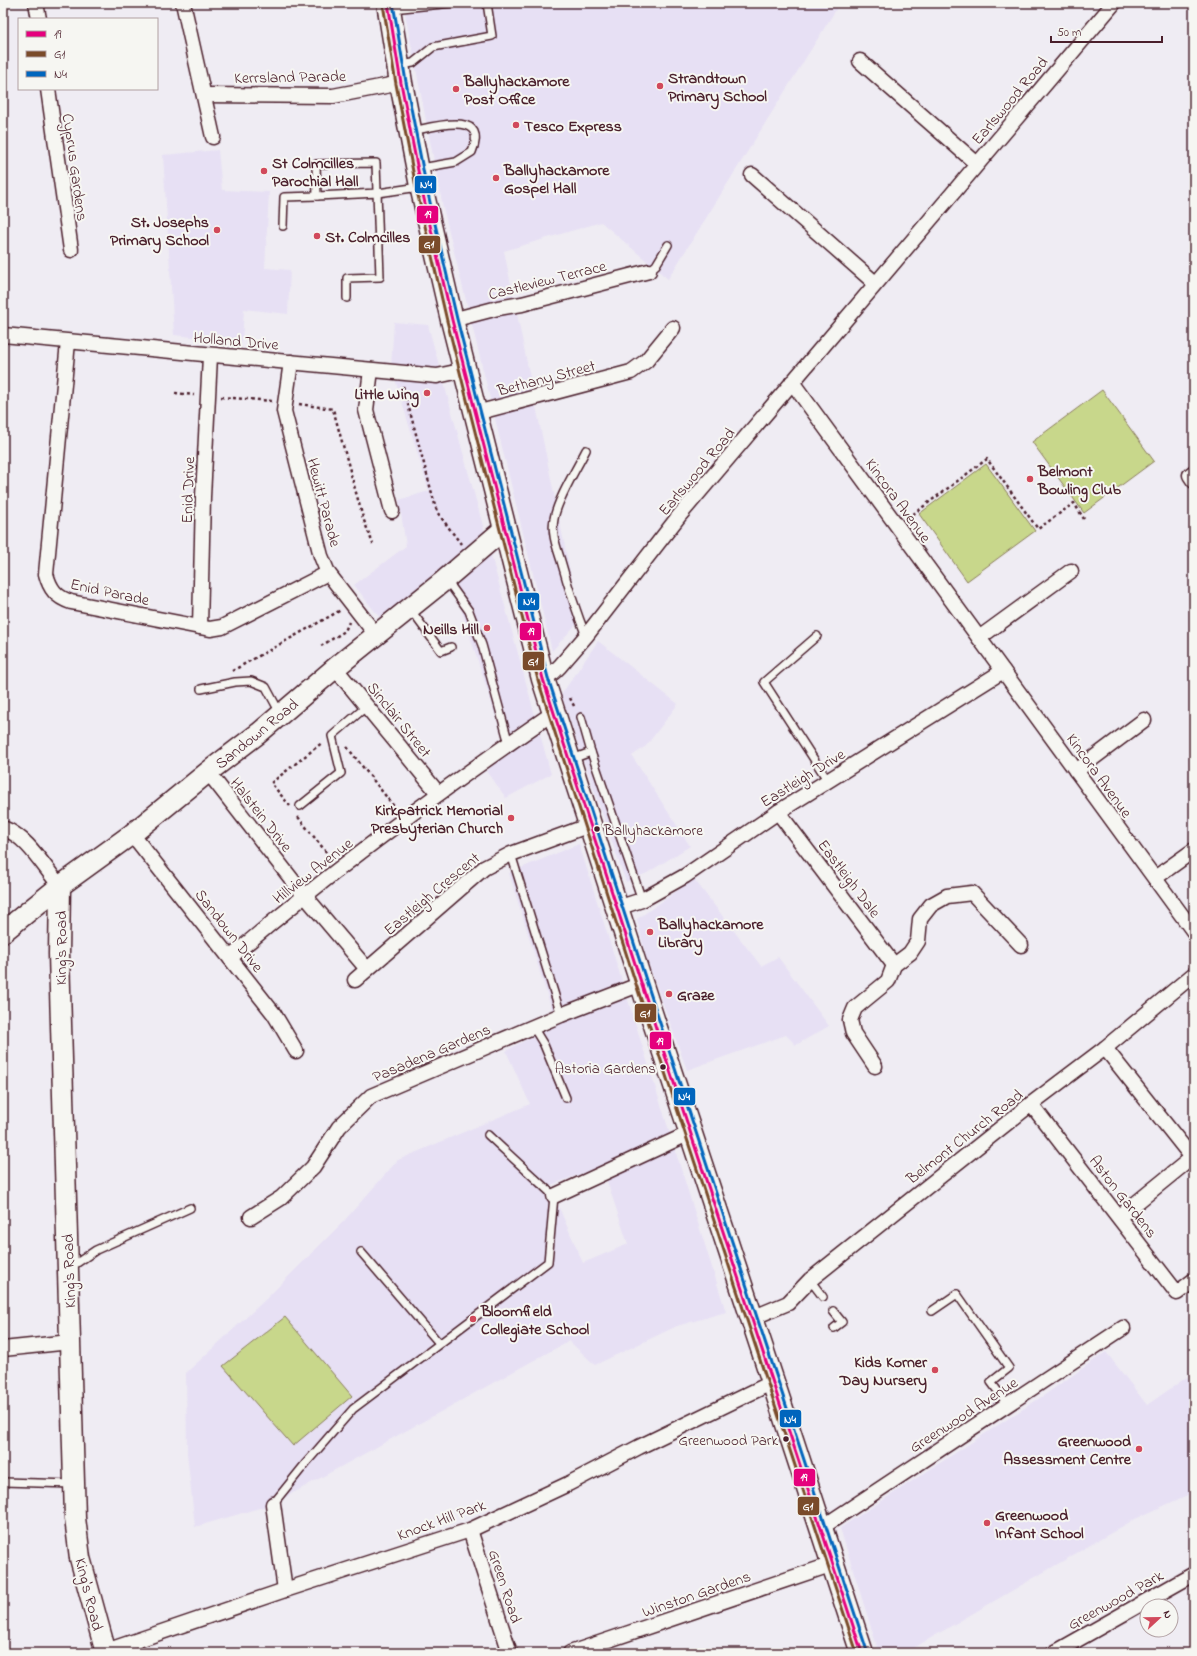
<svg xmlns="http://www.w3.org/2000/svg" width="1197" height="1656" font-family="'Indie Flower',sans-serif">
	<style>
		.built { fill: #e7e0f4; fill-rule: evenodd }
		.garden { fill: #c8d78b; stroke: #897b5b }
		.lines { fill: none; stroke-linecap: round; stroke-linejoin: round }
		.lane-casing { stroke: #4a1f2b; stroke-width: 10 }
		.street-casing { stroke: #4a1f2b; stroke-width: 17 }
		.secondary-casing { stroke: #4a1f2b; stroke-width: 23 }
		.primary-casing { stroke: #4a1f2b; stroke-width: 25 }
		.path { stroke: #4a1f2b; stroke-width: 2.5; stroke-dasharray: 3 3; stroke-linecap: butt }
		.lane { stroke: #f6f6f2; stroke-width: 7 }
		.street { stroke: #f6f6f2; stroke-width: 14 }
		.secondary { stroke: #f6f6f2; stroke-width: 20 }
		.primary { stroke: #f6f6f2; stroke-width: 22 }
		.bus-1-casing { stroke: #f6f6f2; stroke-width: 6 }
		.bus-2-casing { stroke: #f6f6f2; stroke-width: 6 }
		.bus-3-casing { stroke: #f6f6f2; stroke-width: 6 }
		.bus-1 { stroke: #e5007d; stroke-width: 3 }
		.bus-2 { stroke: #7a4b2a; stroke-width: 3 }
		.bus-3 { stroke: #0065bd; stroke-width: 3 }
		.poi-dot { fill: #d1495b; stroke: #f6f6f2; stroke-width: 1.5 }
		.bus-dot { fill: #4a1f2b; stroke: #f6f6f2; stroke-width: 1.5 }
		.labels { text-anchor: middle; stroke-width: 4; stroke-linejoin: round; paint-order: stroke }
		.bus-label { font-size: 15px; fill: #4a1f2b; stroke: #f6f6f2; text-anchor: end }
		.street-label { font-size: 16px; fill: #4a1f2b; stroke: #f6f6f2 }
		.poi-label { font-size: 16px; font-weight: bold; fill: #4a1f2b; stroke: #f6f6f2; text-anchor: start }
		.line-badge { stroke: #f6f6f2; stroke-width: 1.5 }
		.badge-label { font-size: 11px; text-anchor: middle; font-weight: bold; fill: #fff }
	</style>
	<rect width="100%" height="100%" fill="#efecf3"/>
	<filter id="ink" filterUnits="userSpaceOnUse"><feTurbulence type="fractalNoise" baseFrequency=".025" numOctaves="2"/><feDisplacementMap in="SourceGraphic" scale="8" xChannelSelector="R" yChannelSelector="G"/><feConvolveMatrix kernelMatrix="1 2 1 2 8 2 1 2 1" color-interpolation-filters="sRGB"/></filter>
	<g filter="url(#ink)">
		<g class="built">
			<path d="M403 3H840L668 279 601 222 504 251 580 620 552 651 443 207Z"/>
			<path d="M218 150 222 190 269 192 265 268 290 270 288 314 244 309 242 342 174 335 163 155Z"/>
			<path d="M394 322 428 325 551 774 506 798 487 771 507 751 448 568 381 619 354 585 406 546 399 500 429 491 391 366Z"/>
			<path d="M598 641 678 704 646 746 632 756 690 846 647 873 626 882 561 695Z"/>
			<path d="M579 844 726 1312 677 1326 595 1365 569 1341 273 1504 195 1527 187 1453 186 1373 266 1299 343 1222 398 1160 530 1104 506 1051 556 1023 509 873ZM602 1166 628 1244 583 1263 554 1196 551 1185Z"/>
			<path d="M694 879 761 966 778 957 829 1026 796 1045 786 1035 687 1070 646 957 637 919Z"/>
			<path d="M1106 1352 1147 1405 1187 1377 1194 1387V1492L1135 1519 905 1653H879L840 1528 1046 1394Z"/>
		</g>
		<g class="garden">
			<path d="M1102 390 1154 461 1084 513 1032 442Z"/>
			<path d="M986 464 1035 531 967 581 919 514Z"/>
			<path d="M285 1317 352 1396 293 1446 223 1366Z"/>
		</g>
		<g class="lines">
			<g class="lane-casing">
				<g id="lane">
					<path d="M392 9 453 3"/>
					<path d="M401 65 413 63 433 47 492 36 487 3"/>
					<path d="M412 131C432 127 490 109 472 152L456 162 421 168"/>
					<path d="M283 226 284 197 317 196"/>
					<path d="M649 271 656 265 668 245"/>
					<path d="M347 298V278L380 277 376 163 316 164 317 196 378 193 419 187"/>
					<path d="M586 450C577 468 557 500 554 519 551 533 557 548 561 561 568 586 576 611 586 636"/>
					<path d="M446 579 469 611 482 645 509 744"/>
					<path d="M410 609 441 651 451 647"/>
					<path d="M817 636 764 682 828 781"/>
					<path d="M201 689 235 682 251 681 266 687 280 713"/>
					<path d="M581 717 591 752 642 900"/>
					<path d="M572 759 591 752"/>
					<path d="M300 806 341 773 332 736 367 706"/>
					<path d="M511 854 561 1015"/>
					<path d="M533 1027 544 1045 566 1098"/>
					<path d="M361 1252 439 1343"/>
					<path d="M71 1267 96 1250 190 1208"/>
					<path d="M810 1280 823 1297"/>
					<path d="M833 1311 842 1322 834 1328"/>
					<path d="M932 1311 957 1294 1009 1368 991 1382 1008 1405"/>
					<path d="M3 1482 73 1484"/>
					<path d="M273 1504 306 1463 353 1409 548 1262 554 1196 488 1135"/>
				</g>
			</g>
			<g class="street-casing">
				<g id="street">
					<path d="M36 3 39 19"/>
					<path d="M183 3 213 137"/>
					<path d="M860 61 977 164"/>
					<path d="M48 89 71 250"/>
					<path d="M204 95 333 96 401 83"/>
					<path d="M752 175 875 283"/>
					<path d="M452 320 498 308 522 304 649 271"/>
					<path d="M3 335 437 376 465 370"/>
					<path d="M68 342 46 574C50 589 56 597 71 602L210 629 222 627 328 573"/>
					<path d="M291 362 284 411 321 556 328 573 377 636"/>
					<path d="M371 370 366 410 392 511"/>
					<path d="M792 382 1194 932"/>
					<path d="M476 413 631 372 646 361 673 328"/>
					<path d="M1194 472 1190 475 1194 481"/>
					<path d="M200 627 203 497 210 356"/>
					<path d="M979 638 1071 571"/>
					<path d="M335 668 438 793"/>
					<path d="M543 679 554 672 560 666 586 636 679 516 1114 3"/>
					<path d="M1076 771 1144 720"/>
					<path d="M208 772 300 890 367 969"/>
					<path d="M778 812 894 965"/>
					<path d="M3 828C28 837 43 866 60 886"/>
					<path d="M132 834 274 1014 296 1051"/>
					<path d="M1155 878 1194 850"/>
					<path d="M617 908 642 900 685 876 778 812 1003 671"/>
					<path d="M230 958C332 870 441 790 553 713"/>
					<path d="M355 980 484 868 511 854 590 825"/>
					<path d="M1105 1048 1194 1160"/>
					<path d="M875 1066 853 1033 850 1020 855 1008 888 981 894 965 910 953 918 941 920 919 931 905 947 896 972 893 1021 945"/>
					<path d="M1031 1104 1177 1293 1194 1280"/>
					<path d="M554 1196 690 1133"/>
					<path d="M251 1217 281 1198 313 1167 339 1127 371 1096 561 1015 641 984"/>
					<path d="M1119 1217 1194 1156"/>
					<path d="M752 1318 788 1303 810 1280 1031 1104 1105 1048 1194 974"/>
					<path d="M3 1349 70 1342"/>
					<path d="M273 1504 285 1590"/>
					<path d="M821 1528 1123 1328"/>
					<path d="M470 1530 510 1653"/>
					<path d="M106 1651 285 1590 470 1530 568 1484 639 1447 773 1382"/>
					<path d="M570 1653 833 1564"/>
					<path d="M1054 1653 1194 1574"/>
				</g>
			</g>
			<g class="secondary-casing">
				<g id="secondary">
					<path d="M60 886 59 954 75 1518 80 1558 106 1653"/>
					<path d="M3 932 60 886 132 834 208 772 259 733 335 668 441 583 504 529"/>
				</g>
			</g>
			<g class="primary-casing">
				<path id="primary" d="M388 3 401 83 421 186 452 320 543 679 650 1010 782 1409 862 1653"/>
			</g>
			<g class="path">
				<path d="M403 386 437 512 461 544"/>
				<path d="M175 393 194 395"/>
				<path d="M221 397 272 401"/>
				<path d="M299 404 333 409 363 518 373 544"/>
				<path d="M908 518 987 459 1038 529 1074 503 1084 519"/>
				<path d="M321 646 345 631 349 622"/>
				<path d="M232 671 341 610"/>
				<path d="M570 698 575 708"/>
				<path d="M347 747 396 809"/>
				<path d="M290 806 271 783 323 742"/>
				<path d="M298 817 331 858"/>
			</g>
			<use href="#lane" class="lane"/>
			<use href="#street" class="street"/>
			<use href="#secondary" class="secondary"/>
			<use href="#primary" class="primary"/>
			<g class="bus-1-casing">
				<path id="bus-1" d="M388 3 401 83 421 186 452 320 543 679 650 1010 862 1653"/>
			</g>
			<g class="bus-2-casing">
				<path id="bus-2" d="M383 4 396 84 416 187 447 321 538 680 645 1012 857 1653"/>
			</g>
			<g class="bus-3-casing">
				<path id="bus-3" d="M393 3 406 82 426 185 457 319 548 678 655 1008 867 1651"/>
			</g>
			<use href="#bus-1" class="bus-1"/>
			<use href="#bus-2" class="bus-2"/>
			<use href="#bus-3" class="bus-3"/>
		</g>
	</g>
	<g class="poi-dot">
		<circle cx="660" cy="86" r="4"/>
		<circle cx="456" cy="89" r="4"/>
		<circle cx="516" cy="125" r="4"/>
		<circle cx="264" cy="171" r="4"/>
		<circle cx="496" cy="178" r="4"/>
		<circle cx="217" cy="230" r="4"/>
		<circle cx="317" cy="236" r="4"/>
		<circle cx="427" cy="393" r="4"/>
		<circle cx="1030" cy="479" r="4"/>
		<circle cx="487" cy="628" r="4"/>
		<circle cx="511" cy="818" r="4"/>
		<circle cx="650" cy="932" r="4"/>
		<circle cx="669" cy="994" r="4"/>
		<circle cx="473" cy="1319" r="4"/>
		<circle cx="935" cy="1370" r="4"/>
		<circle cx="1139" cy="1449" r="4"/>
		<circle cx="987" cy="1523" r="4"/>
	</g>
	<g class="bus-dot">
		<circle cx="597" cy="829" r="3.5"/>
		<circle cx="663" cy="1067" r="3.5"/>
		<circle cx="786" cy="1439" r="3.5"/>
	</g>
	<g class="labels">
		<g class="bus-label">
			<text x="604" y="835" text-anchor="start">Ballyhackamore</text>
			<text x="656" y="1073">Astoria Gardens</text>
			<text x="778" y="1445">Greenwood Park</text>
		</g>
		<g class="street-label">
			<text transform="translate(290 76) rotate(-1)" y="6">Kerrsland Parade</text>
			<text transform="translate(1009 100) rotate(-50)" y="6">Earlswood Road</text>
			<text transform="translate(76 167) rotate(82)" y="6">Cyprus Gardens</text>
			<text transform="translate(547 279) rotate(-14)" y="6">Castleview Terrace</text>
			<text transform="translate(236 340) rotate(5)" y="6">Holland Drive</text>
			<text transform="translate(546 377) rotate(-15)" y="6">Bethany Street</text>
			<text transform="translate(696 471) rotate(-50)" y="6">Earlswood Road</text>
			<text transform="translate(187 490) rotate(-88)" y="6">Enid Drive</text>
			<text transform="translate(899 500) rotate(54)" y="6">Kincora Avenue</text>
			<text transform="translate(325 502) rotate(75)" y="6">Hewitt Parade</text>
			<text transform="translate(110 591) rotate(12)" y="6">Enid Parade</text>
			<text transform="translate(400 719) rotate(51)" y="6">Sinclair Street</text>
			<text transform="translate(256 733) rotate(-39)" y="6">Sandown Road</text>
			<text transform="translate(1100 775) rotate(54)" y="6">Kincora Avenue</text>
			<text transform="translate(802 777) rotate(-32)" y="6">Eastleigh Drive</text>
			<text transform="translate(262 814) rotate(52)" y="6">Halstein Drive</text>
			<text transform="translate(312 870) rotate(-38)" y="6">Hillview Avenue</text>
			<text transform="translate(850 878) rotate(53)" y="6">Eastleigh Dale</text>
			<text transform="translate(431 893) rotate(-40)" y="6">Eastleigh Crescent</text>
			<text transform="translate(230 930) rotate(52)" y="6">Sandown Drive</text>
			<text transform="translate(60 948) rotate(-90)" y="6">King's Road</text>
			<text transform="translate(431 1052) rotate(-23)" y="6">Pasadena Gardens</text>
			<text transform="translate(964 1136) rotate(-38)" y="6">Belmont Church Road</text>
			<text transform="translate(1124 1196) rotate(52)" y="6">Aston Gardens</text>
			<text transform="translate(68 1271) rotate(-92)" y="6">King's Road</text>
			<text transform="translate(963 1414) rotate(-33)" y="6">Greenwood Avenue</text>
			<text transform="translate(441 1519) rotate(-20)" y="6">Knock Hill Park</text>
			<text transform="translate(506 1586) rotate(72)" y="6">Green Road</text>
			<text transform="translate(696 1593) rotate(-19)" y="6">Winston Gardens</text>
			<text transform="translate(90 1594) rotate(76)" y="6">King's Road</text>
			<text transform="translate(1115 1599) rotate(-29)" y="6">Greenwood Park</text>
		</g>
		<g class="poi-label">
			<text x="668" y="83">Strandtown<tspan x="668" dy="18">Primary School</tspan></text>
			<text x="464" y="86">Ballyhackamore<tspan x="464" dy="18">Post Office</tspan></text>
			<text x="524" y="131">Tesco Express</text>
			<text x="272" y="168">St Colmcilles<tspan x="272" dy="18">Parochial Hall</tspan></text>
			<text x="504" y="175">Ballyhackamore<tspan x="504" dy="18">Gospel Hall</tspan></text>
			<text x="209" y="227" text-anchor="end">St. Josephs<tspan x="209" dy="18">Primary School</tspan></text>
			<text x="325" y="242">St. Colmcilles</text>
			<text x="419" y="399" text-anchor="end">Little Wing</text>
			<text x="1038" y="476">Belmont<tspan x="1038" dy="18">Bowling Club</tspan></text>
			<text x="479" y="634" text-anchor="end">Neills Hill</text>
			<text x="503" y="815" text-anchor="end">Kirkpatrick Memorial<tspan x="503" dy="18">Presbyterian Church</tspan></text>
			<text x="658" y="929">Ballyhackamore<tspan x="658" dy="18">Library</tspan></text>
			<text x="677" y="1000">Graze</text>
			<text x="481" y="1316">Bloomfield<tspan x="481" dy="18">Collegiate School</tspan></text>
			<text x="927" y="1367" text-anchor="end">Kids Korner<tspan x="927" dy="18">Day Nursery</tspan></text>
			<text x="1131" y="1446" text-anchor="end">Greenwood<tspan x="1131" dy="18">Assessment Centre</tspan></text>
			<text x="995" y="1520">Greenwood<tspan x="995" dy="18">Infant School</tspan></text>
		</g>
	</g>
	<g class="line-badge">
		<rect x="414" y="175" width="23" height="19" rx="4" fill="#0065bd"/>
		<rect x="416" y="205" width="23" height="19" rx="4" fill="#e5007d"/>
		<rect x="418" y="235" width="23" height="19" rx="4" fill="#7a4b2a"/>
		<rect x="517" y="592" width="23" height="19" rx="4" fill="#0065bd"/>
		<rect x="519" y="622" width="23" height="19" rx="4" fill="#e5007d"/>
		<rect x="522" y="651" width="23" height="20" rx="4" fill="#7a4b2a"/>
		<rect x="634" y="1003" width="23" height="20" rx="4" fill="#7a4b2a"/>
		<rect x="649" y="1031" width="23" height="19" rx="4" fill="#e5007d"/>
		<rect x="673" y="1087" width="23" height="19" rx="4" fill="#0065bd"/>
		<rect x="779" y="1409" width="23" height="19" rx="4" fill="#0065bd"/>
		<rect x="793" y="1468" width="23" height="19" rx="4" fill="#e5007d"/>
		<rect x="797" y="1496" width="23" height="20" rx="4" fill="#7a4b2a"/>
	</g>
	<g class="badge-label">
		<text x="426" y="188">N4</text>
		<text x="428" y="218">19</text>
		<text x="429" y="248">G1</text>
		<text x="529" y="605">N4</text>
		<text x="531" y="635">19</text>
		<text x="533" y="665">G1</text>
		<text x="645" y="1017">G1</text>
		<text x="660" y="1045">19</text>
		<text x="684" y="1100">N4</text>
		<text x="790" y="1423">N4</text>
		<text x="804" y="1481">19</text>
		<text x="808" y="1510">G1</text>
	</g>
	<rect width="1197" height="1656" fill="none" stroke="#f6f6f2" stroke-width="16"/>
	<rect x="8" y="8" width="1181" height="1640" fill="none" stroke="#4a1f2b" stroke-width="1.5" filter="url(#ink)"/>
	<rect x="18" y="18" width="140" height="72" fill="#f6f6f2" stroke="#b1a0a2"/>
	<rect x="26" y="31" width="20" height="6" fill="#e5007d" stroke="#b1a0a2"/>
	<text x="54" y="38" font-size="12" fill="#4a1f2b">19</text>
	<rect x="26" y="51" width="20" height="6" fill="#7a4b2a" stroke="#b1a0a2"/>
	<text x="54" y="58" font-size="12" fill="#4a1f2b">G1</text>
	<rect x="26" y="71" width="20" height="6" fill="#0065bd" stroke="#b1a0a2"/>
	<text x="54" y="78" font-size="12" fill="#4a1f2b">N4</text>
	<g transform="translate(1159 1618) rotate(68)"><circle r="19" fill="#f6f6f2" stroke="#b1a0a2"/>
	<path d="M0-3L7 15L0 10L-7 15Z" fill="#d1495b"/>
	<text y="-6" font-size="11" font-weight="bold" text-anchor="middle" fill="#4a1f2b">N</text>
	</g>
	<path d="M1051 36v6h111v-6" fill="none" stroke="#4a1f2b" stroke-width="2"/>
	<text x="1057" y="36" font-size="12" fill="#4a1f2b" stroke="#f6f6f2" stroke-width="3" paint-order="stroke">50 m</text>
</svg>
